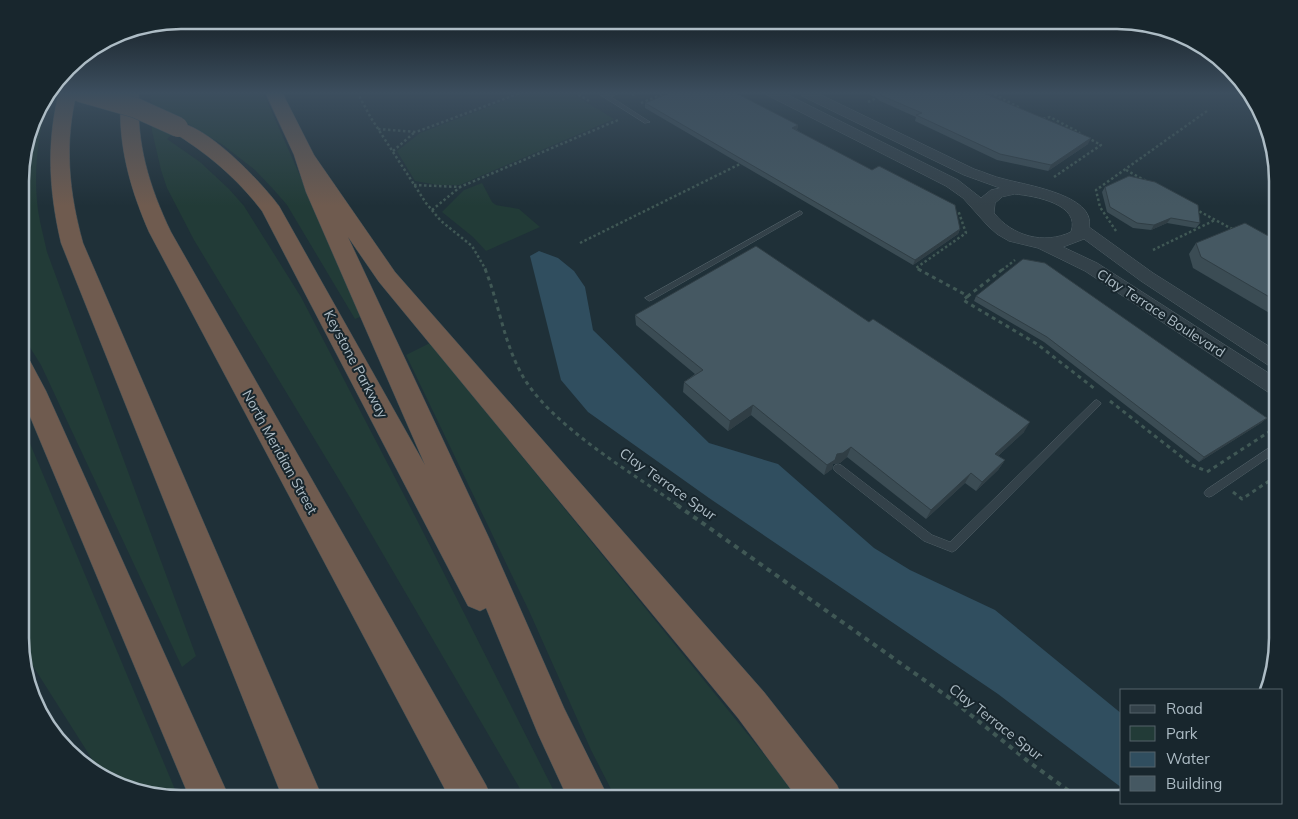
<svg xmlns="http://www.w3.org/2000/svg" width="1298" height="819" font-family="Mulish,sans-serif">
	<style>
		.green { fill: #223b37 }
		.water { fill: #304e5f }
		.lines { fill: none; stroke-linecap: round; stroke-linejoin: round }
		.service-casing { stroke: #505f66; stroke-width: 1 }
		.tertiary-casing { stroke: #505f66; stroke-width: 1 }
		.motorway-casing { stroke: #3d4c53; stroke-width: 1 }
		.path-far2 { stroke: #405855; stroke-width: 2.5; stroke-dasharray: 2.5 2.5; stroke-linecap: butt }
		.path-far1 { stroke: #405855; stroke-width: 3; stroke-dasharray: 4 4; stroke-linecap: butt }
		.path { stroke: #405855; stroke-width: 4; stroke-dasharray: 5 5; stroke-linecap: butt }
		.service { fill: #334149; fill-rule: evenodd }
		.tertiary { fill: #334149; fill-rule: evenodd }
		.motorway { fill: #6f5b4f; fill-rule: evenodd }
		.motorway-bridge-casing { stroke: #3d4c53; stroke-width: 21; stroke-linecap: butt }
		.motorway-bridge { stroke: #6f5b4f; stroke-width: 20 }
		.wall { fill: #3b4c54 }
		.shaded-wall { fill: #303e45 }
		.building { fill: #455862; stroke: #303e45 }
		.labels { text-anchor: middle; stroke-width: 4; stroke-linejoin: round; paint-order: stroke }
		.street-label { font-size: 14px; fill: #adbcc5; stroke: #18262d }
		.rim { fill: none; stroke: #adbcc5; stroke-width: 2.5 }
	</style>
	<rect width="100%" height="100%" fill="#1f3038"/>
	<g class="green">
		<path d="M51 92C38 129 33 171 38 210 40 224 44 238 47 252L196 656 182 667 41 365 21 333V160L37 110Z"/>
		<path d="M151 92H263L362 316 355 319 287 205 274 190 255 170 223 145 185 122 167 139 200 162 229 189 244 206 301 297 417 520 558 799H526L352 501 194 240 167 188 161 170 152 131Z"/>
		<path d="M528 92H569L614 119 460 185H438L415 181 397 151 420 133Z"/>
		<path d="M482 183 492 202 496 205 519 209 540 227 486 251 473 237 442 212 464 190Z"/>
		<path d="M430 343 776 769 797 799H616L591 750 530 613 406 355Z"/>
		<path d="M21 422 179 799 130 791 104 778 21 647Z"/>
	</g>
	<path class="water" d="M539 251 558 258 574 271 585 287 593 330 709 443 778 464 874 548 910 570 995 610 1122 714V788L998 694 709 498 588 412 561 380 530 256Z"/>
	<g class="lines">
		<g class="service-casing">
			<g id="service">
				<path d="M596 92H602L607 95 614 92H621L611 97 650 122 645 123Z"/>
				<path d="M800 211 802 212V214L652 300 649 301 645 298Z"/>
				<path d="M1097 400 1101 403 1100 405 956 550 952 552 924 541 835 471 833 468 835 465 838 464 841 465 932 535 950 542 1094 401Z"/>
				<path d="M1278 442V451L1212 496 1209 497 1206 496 1204 493 1206 490Z"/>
			</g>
		</g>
		<g class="tertiary-casing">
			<path id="tertiary" d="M765 92H782L958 180 981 198 991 190 1000 188 964 175 802 96 800 93 815 92 974 169C984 172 994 177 1004 179 1025 185 1096 195 1089 227L1153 273 1278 352V369L1271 367 1141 281 1084 239 1063 247 1097 263 1278 379V397L1271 394 1085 271 1038 248 1009 241 997 234 988 226 963 198 946 186 767 95ZM1015 194C1035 196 1081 204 1071 232 1044 245 1012 236 994 213L995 203 1002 197Z"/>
		</g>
		<g class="motorway-casing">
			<g id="motorway">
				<path d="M59 92H77C64 144 69 192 83 243L323 799H283L61 243C49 192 46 143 59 92Z"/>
				<path d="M121 92H139C136 143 149 186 171 232L486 785 492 799H450L149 232C129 186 117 142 121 92Z"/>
				<path d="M265 92H282L314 155 395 272 764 692 837 785 843 799H798L738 718 379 282 348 237 489 538 564 708 609 799H568L538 734 486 608 480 611 468 606 262 211C237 178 207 153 171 131L169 127 171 123C200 116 263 184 279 206L425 465 306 192 294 155Z"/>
				<path d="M21 359 30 361 46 391 230 799H190L21 395Z"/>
			</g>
		</g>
		<g class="path-far2">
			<path d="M357 92 371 118 426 203 441 221 472 246 486 270"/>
			<path d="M574 92 589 101"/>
			<path d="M990 92 1020 108"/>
			<path d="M632 95 640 92"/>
			<path d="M868 102 879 97"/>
			<path d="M641 103 668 92"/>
			<path d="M1043 119 1050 117 1080 133"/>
			<path d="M378 129 416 132 523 92"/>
			<path d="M393 151 415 132"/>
			<path d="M1126 170 1146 181"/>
			<path d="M1054 177 1101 145 1088 138"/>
			<path d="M414 185 460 187 618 120"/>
			<path d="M1195 209 1234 230"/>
			<path d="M432 210 460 187"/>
			<path d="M1116 231 1100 207 1096 190 1207 111"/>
			<path d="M580 243 742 163"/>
			<path d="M1153 250 1215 220"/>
			<path d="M920 270 916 268 966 233 958 210"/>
			<path d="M1002 270 1015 260"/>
		</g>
		<g class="path-far1">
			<path d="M485 269C499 303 503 340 521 373 547 423 632 473 679 506"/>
			<path d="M918 269 968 296 1003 269"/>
			<path d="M968 296 963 300 1037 344 1095 389"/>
			<path d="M1110 401 1192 465 1206 471"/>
			<path d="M1207 472 1275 428"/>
			<path d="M1233 492 1242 499 1278 475"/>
		</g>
		<path class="path" d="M677 505 951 699 1029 762 1080 799"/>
		<use href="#service" class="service"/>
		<use href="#tertiary" class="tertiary"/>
		<use href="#motorway" class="motorway"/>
		<g class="motorway-bridge-casing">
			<path id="motorway-bridge" d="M80 92 136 108 178 127"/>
		</g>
		<use href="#motorway-bridge" class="motorway-bridge"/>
	</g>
	<g class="wall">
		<path d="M864 92H981L1088 144 1048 171 997 160 915 121 916 117 878 100 879 99Z"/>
		<path d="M645 103 798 125 797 130 960 229 958 234 913 265 645 108Z"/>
		<path d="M1105 187 1200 223 1196 228 1167 223 1151 230 1133 228 1107 212 1102 192Z"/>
		<path d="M1196 243 1276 245 1278 246V318L1193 268 1189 254Z"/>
		<path d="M976 296 1267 418 1261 423 1199 462 1044 342 974 301Z"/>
		<path d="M635 315 1024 432 998 456 1005 460 998 470 976 491 965 483 926 519 847 457 840 463 833 464 832 469 824 475 751 415 728 431 683 392 684 382 695 374 636 325Z"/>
		<path d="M1278 520V526L1274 523Z"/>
	</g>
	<g class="shaded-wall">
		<path d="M798 125 797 130 792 128Z"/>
		<path d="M1091 138 1088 144 1048 171 1051 165Z"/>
		<path d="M1171 218 1167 223 1151 230 1154 225Z"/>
		<path d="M960 229 958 234 913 265 915 260Z"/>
		<path d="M753 405 751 415 728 431 730 421Z"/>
		<path d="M1267 418 1261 423 1199 462 1204 457Z"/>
		<path d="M1030 422 1024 432 989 464 995 454Z"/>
		<path d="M851 447 847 457 840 463 833 464 832 469 824 475 827 465 837 454Z"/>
		<path d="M1005 460 998 470 976 491 982 482Z"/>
		<path d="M971 473 965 483 926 519 931 510Z"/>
	</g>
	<g class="building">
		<path d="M672 92H734L798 125 792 128 872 170 879 166 955 205 960 229 915 260 645 103Z"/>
		<path d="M877 92H981L1091 138 1051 165 1000 154 916 115 922 113 880 95 882 94Z"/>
		<path d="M1129 176 1155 182 1198 205 1200 223 1171 218 1154 225 1137 223 1110 207 1105 187Z"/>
		<path d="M1245 223 1272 238 1276 245 1278 246V302L1201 257 1196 243Z"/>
		<path d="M756 246 869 322 873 319 1030 422 995 454 1005 460 982 482 971 473 931 510 851 447 843 453 837 454 835 460 827 465 753 405 730 421 684 382 703 370 635 315Z"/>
		<path d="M1023 259 1045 263 1267 418 1204 457 1047 337 976 296Z"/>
	</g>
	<linearGradient id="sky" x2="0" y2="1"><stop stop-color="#111a1f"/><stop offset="0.45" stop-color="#3c4e5e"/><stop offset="1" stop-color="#3c4e5e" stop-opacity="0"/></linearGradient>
	<rect width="1298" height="206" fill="url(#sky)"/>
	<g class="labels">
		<g class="street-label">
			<text transform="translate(1161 313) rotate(33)" y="5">Clay Terrace Boulevard</text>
			<text transform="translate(356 364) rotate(62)" y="5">Keystone Parkway</text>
			<text transform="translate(280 452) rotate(61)" y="5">North Meridian Street</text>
			<text transform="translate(668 484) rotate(35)" y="5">Clay Terrace Spur</text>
			<text transform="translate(996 722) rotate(38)" y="5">Clay Terrace Spur</text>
		</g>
	</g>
	<path d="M0 0H1298V819H0ZM181 29H1117A152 152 0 0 1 1269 181V638A152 152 0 0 1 1117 790H181A152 152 0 0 1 29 638V181A152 152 0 0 1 181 29Z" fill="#18262d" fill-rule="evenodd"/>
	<path class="rim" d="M181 29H1117A152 152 0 0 1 1269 181V638A152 152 0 0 1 1117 790H181A152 152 0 0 1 29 638V181A152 152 0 0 1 181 29Z"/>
	<rect x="1120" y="689" width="162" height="115" fill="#18262d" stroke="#54626a"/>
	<rect x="1130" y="705" width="25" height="8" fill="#334149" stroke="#54626a"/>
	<text x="1166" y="714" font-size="15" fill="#adbcc5">Road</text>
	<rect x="1130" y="726" width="25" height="15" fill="#223b37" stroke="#54626a"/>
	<text x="1166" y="739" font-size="15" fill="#adbcc5">Park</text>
	<rect x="1130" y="752" width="25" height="15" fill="#304e5f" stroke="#54626a"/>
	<text x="1166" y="764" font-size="15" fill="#adbcc5">Water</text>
	<rect x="1130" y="776" width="25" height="15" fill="#455862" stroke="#54626a"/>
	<text x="1166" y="789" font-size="15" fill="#adbcc5">Building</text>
</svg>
